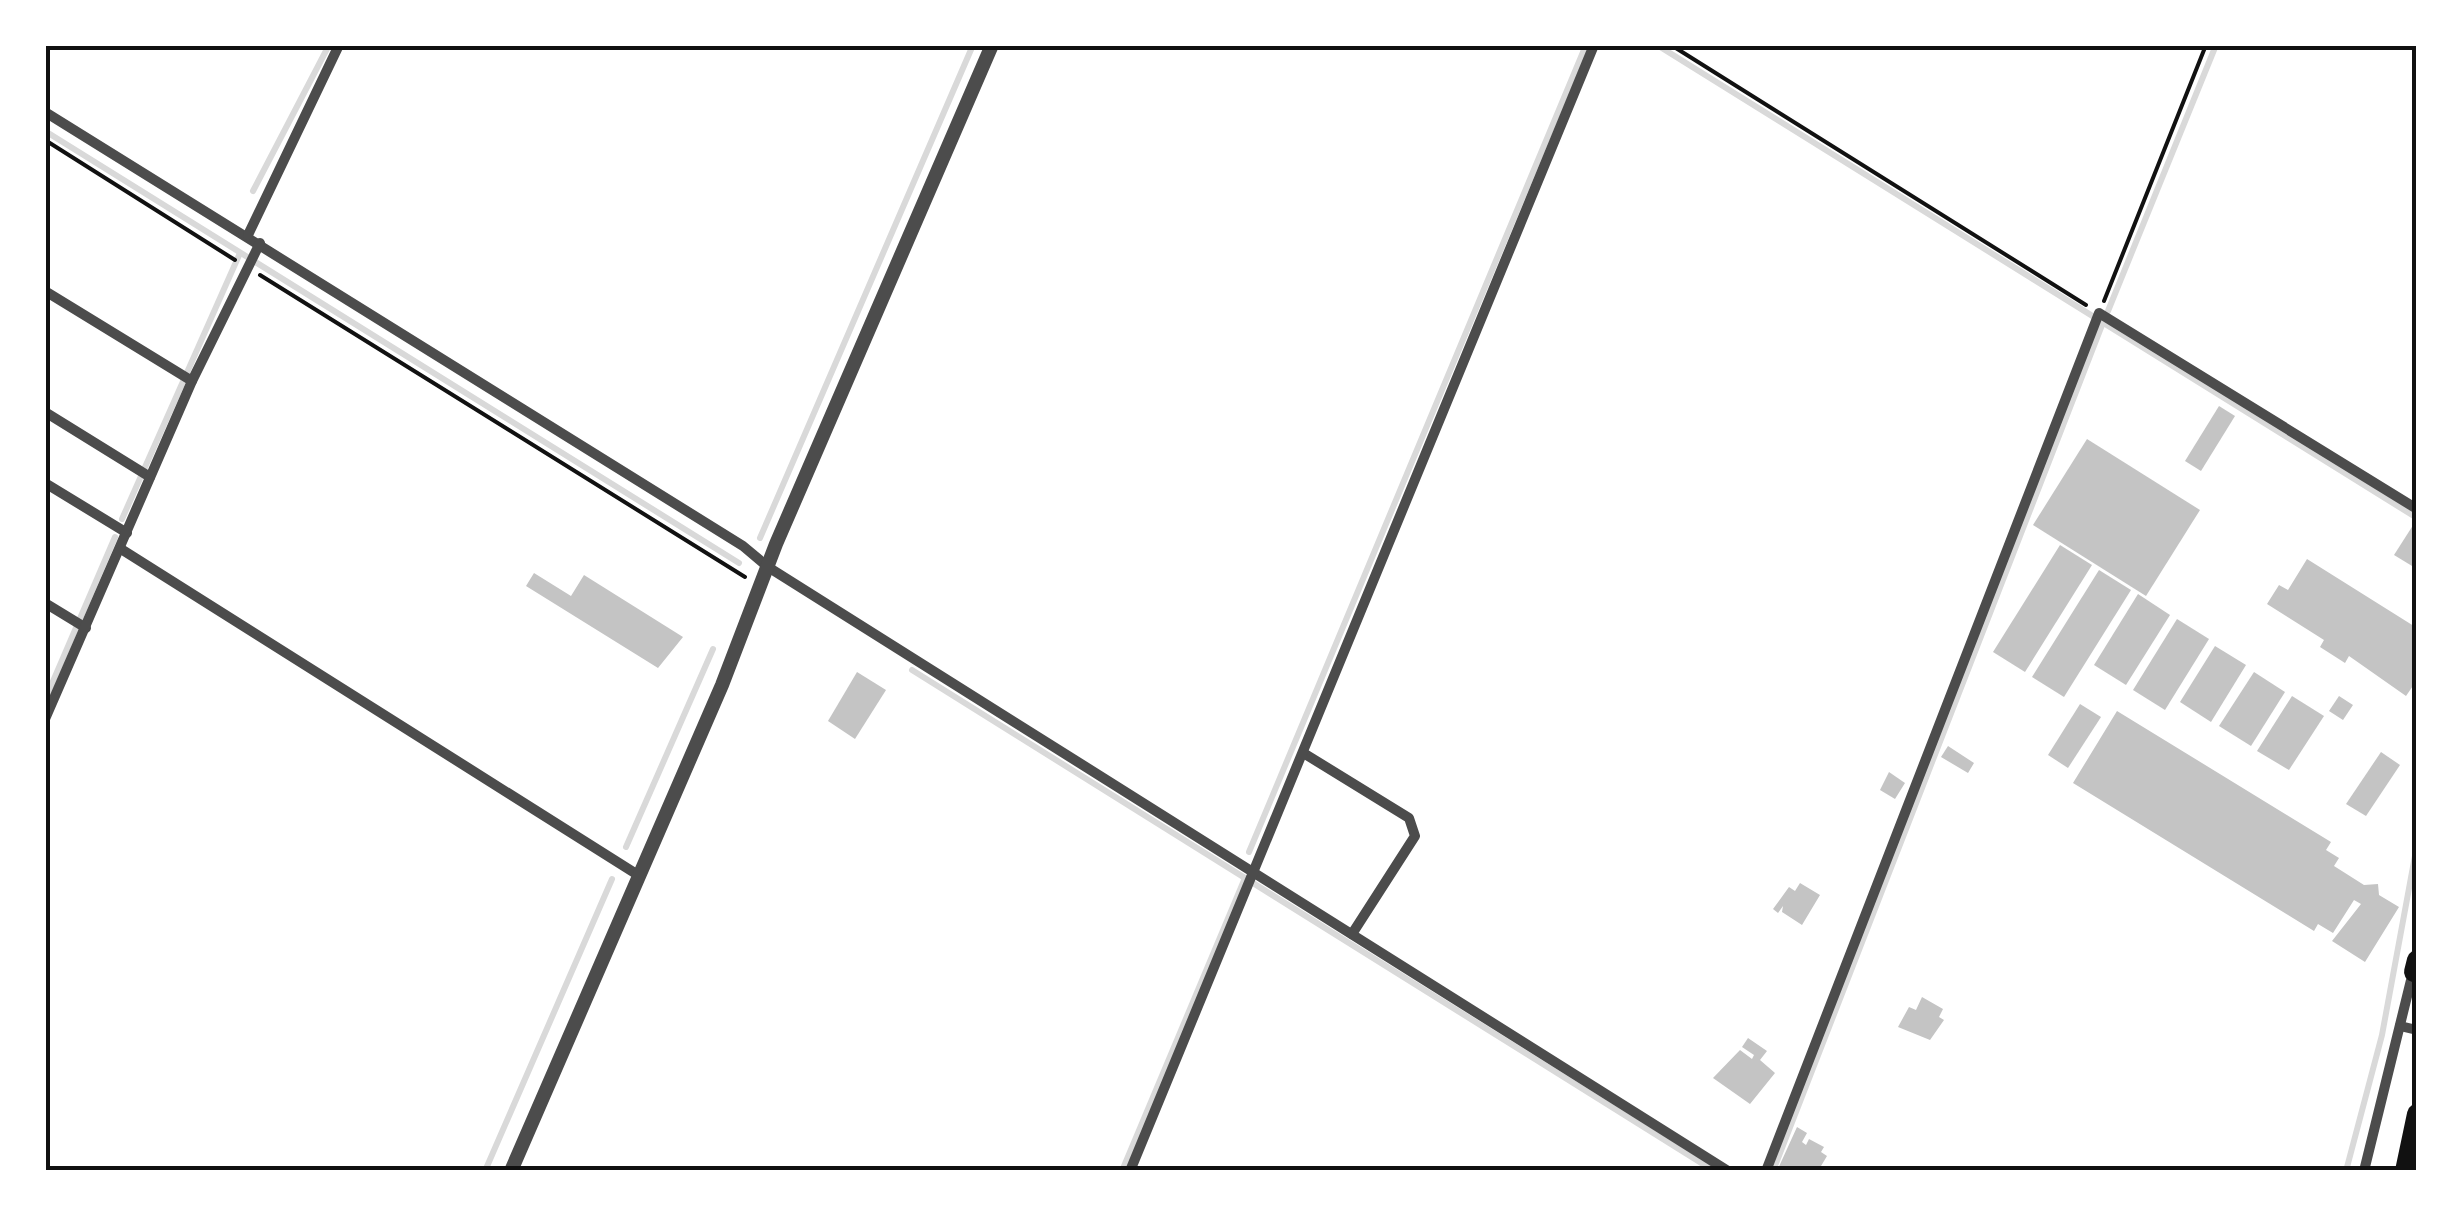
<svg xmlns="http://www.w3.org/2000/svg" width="2462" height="1216" font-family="'PT Sans',sans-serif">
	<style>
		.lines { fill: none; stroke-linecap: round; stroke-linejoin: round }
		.stream { stroke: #d9d9d9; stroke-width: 6 }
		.building { fill: #c4c4c4 }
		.path { stroke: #111; stroke-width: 4 }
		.minor { stroke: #4c4c4c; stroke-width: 10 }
		.tertiary { stroke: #4c4c4c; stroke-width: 14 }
		.trunk { stroke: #111; stroke-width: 20 }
		.neatline { fill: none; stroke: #111; stroke-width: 4 }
	</style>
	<rect width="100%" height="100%" fill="#fff"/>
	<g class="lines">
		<g class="stream">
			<path d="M1657 45 2417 518"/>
			<path d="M45 131 739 563"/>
			<path d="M253 191 329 45"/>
			<path d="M2108 311 2216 45"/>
			<path d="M122 519 240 253"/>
			<path d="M760 538 973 45"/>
			<path d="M912 670 1714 1171"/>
			<path d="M45 700 115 537"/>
			<path d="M626 847 713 649"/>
			<path d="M1249 852 1586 45"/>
			<path d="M485 1171 612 879"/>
			<path d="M1122 1171 1245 878"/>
			<path d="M1773 1171 2104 320"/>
			<path d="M2346 1171 2382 1035 2417 845"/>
		</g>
	</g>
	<g class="building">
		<path d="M2219 406 2235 416 2201 471 2185 461Z"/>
		<path d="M2087 439 2200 510 2146 596 2033 525Z"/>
		<path d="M2417 519V569L2394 555Z"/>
		<path d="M2060 545 2092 565 2025 672 1993 652Z"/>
		<path d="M2307 559 2417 628V680L2406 696 2349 656 2345 663 2320 647 2324 640 2267 604 2279 585 2288 590Z"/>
		<path d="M2099 570 2131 590 2064 697 2032 677Z"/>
		<path d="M534 573 571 596 584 575 683 637 658 668 526 586Z"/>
		<path d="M2138 594 2170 615 2126 685 2094 665Z"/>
		<path d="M2177 619 2209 639 2165 710 2133 690Z"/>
		<path d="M2215 646 2246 665 2211 722 2180 702Z"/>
		<path d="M857 672 886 690 855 739 828 721Z"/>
		<path d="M2254 672 2285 692 2251 746 2219 726Z"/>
		<path d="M2292 696 2324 716 2289 770 2257 751Z"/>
		<path d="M2339 696 2353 705 2343 720 2329 711Z"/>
		<path d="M2080 704 2101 717 2068 768 2048 755Z"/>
		<path d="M2117 711 2331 842 2326 850 2339 858 2334 866 2364 885 2378 884 2379 895 2399 907 2365 962 2332 941 2361 904 2354 900 2333 933 2318 924 2314 931 2073 783Z"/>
		<path d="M1948 746 1974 763 1968 773 1941 757Z"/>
		<path d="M2381 752 2400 765 2366 816 2346 804Z"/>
		<path d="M1889 772 1905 783 1895 799 1880 790Z"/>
		<path d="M1800 883 1820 895 1802 925 1782 912 1783 906 1778 913 1773 909 1789 887 1795 891Z"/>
		<path d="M1922 997 1943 1009 1939 1017 1944 1020 1930 1040 1898 1027 1909 1007 1916 1010Z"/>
		<path d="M1748 1038 1767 1051 1760 1060 1775 1073 1750 1104 1713 1078 1740 1050 1752 1059 1754 1055 1742 1047Z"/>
		<path d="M1797 1127 1807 1133 1802 1142 1806 1145 1809 1139 1824 1147 1821 1152 1827 1156 1818 1171H1777Z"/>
	</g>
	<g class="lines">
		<g class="path">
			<path d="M1671 45 2086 305"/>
			<path d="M45 140 235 260"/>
			<path d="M260 275 745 577"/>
			<path d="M2104 301 2206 45"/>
		</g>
		<g class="minor">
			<path d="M45 112 743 546 768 567 1728 1171"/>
			<path d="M248 235 339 45"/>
			<path d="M45 291 192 381"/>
			<path d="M45 412 150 477"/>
			<path d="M45 483 127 533"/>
			<path d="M121 549 638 875"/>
			<path d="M45 603 86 628"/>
			<path d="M45 719 192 381 260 243"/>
			<path d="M1305 754 1409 818 1415 836 1352 934"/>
			<path d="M2400 1026 2417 1030"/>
			<path d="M1130 1171 1594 45"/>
			<path d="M1766 1171 2099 313 2417 509"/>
			<path d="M2364 1171 2414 968"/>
		</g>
		<path class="tertiary" d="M511 1171 722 685 776 544 992 45"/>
		<g class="trunk">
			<path d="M2414 972 2417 960"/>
			<path d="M2405 1171 2417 1114"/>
		</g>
	</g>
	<rect width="2462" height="1216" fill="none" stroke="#ffffff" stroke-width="95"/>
	<rect x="48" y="48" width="2366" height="1120" class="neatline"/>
</svg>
